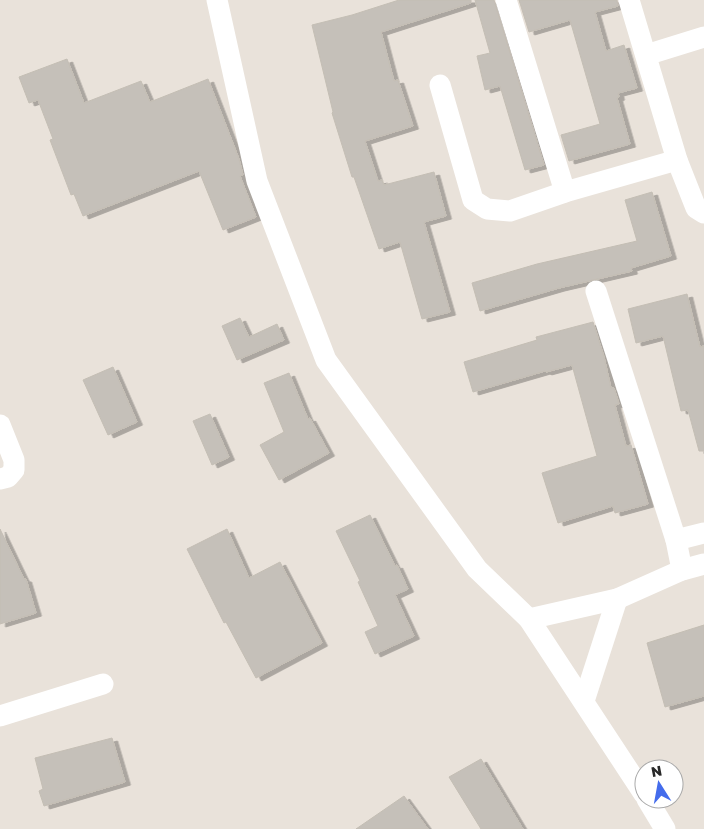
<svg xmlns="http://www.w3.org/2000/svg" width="704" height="829" font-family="'Golos Text',sans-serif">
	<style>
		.building { fill: #c5c0b9; stroke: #c4beb4; filter: url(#shadow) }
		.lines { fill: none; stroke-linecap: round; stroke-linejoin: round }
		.minor { stroke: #fff; stroke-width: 21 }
	</style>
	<defs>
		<filter id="shadow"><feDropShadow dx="5.5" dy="3" stdDeviation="0" flood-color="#0004"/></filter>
	</defs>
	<rect width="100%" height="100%" fill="#e9e2da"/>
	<g class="building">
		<path d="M399 0H471V3L381 32 394 81 398 80 413 126 365 141 378 181 382 180 384 185 434 172 446 216 424 222 450 312 422 319 400 242 379 249 354 177H352L332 113 333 112 312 25 352 15Z"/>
		<path d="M475 0H494L544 165 525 170 500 86 485 90 477 56 490 53Z"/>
		<path d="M519 0H617L618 6 595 12 606 51 624 45 637 88 618 93 619 97 617 98 630 144 569 161 561 135 600 124 570 20 529 32Z"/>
		<path d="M67 59 84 103 141 81 150 102 208 79 239 159 243 175 240 176 256 217 223 230 199 171 83 216 74 194 71 195 50 140 53 139 38 100 29 103 19 77Z"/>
		<path d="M652 192 671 256 631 268 632 271 559 288 480 311 472 283 537 264 637 241 625 200Z"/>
		<path d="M687 294 700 347 704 346V451H699L688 410 681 411 663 336 636 343 628 309Z"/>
		<path d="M240 318 249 337 277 324 284 340 237 360 222 326Z"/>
		<path d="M593 322 604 357 611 388H614L619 404 615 405 626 446 631 445 648 504 615 513 613 506 558 523 542 473 597 456 572 365 546 372 545 371 473 392 464 362 537 340 536 337Z"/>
		<path d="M113 367 137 422 108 435 83 380Z"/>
		<path d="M289 373 308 419 310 418 329 453 279 480 260 445 284 432 264 383Z"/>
		<path d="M210 414 229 457 212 465 193 421Z"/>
		<path d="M370 515 395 566 397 565 408 589 395 595 414 636 375 654 365 632 378 626 358 582 360 581 336 531Z"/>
		<path d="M0 529 24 579H26L36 613 0 624Z"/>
		<path d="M227 529 249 578 280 562 322 643 256 678 226 622 224 623 187 549Z"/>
		<path d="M704 625V696L665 707 647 643Z"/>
		<path d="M112 738 125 782 44 806 39 791 43 789 35 758Z"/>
		<path d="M481 759 523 829H481L449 777Z"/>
		<path d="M404 796 428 829H356Z"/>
	</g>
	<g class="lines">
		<g class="minor">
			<path d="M217 0 257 181 326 360 477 569 529 619 644 794"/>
			<path d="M506 0 565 192"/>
			<path d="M629 0 677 160 696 208 704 213"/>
			<path d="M646 55 704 37"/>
			<path d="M440 85 473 200 487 209 510 211 565 192 677 160"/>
			<path d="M596 291 676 540 682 570"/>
			<path d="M0 425 14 460V470L8 477 0 479"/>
			<path d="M676 540 704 533"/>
			<path d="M529 619 617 599 682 570 704 564"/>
			<path d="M584 701 617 599"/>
			<path d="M0 716 103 684"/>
			<path d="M647 799 665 829"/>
		</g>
	</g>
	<g transform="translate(659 784) rotate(349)"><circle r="24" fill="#ffffff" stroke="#a9a9a9"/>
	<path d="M0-4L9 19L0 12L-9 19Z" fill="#446cec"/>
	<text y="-8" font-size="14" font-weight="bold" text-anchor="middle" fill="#282828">N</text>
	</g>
</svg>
